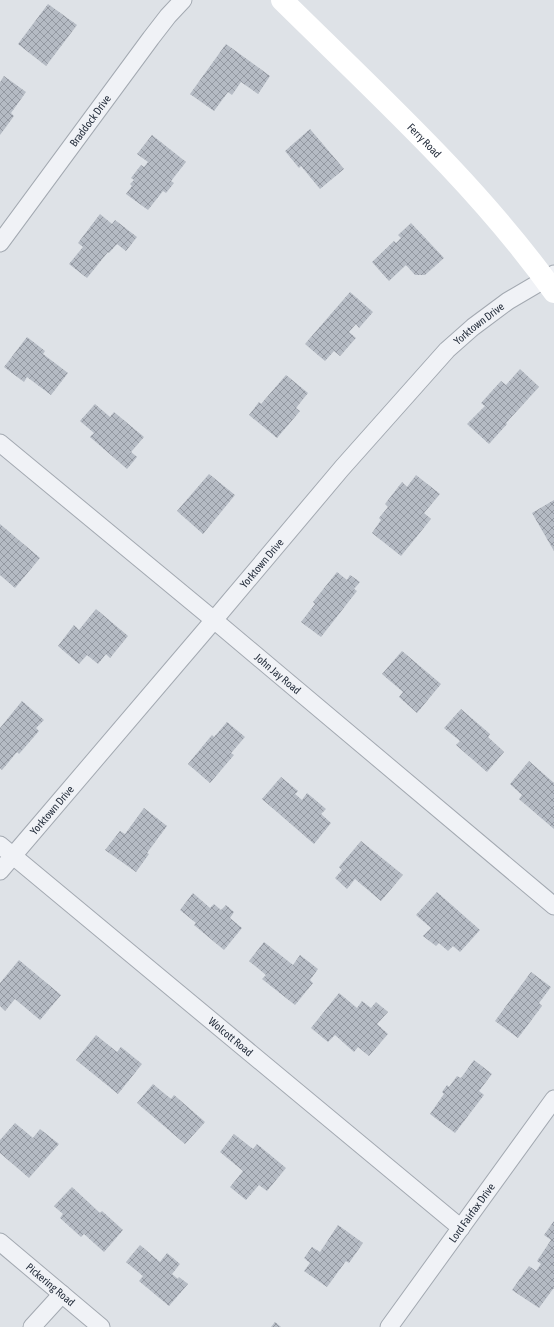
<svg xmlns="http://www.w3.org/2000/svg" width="554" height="1327" font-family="'Asap Condensed',sans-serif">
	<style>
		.building { fill: url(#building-cross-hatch) }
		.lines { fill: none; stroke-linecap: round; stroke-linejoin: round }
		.street-casing { stroke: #a3a9b1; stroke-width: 19 }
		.street { stroke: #f0f2f6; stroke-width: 17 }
		.secondary { stroke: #fff; stroke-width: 22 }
		.labels { text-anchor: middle; stroke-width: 3; stroke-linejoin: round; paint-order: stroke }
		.street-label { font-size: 11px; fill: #27303e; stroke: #edf1f5 }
	</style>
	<defs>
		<pattern id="building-cross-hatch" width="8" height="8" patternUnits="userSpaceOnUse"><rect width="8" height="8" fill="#b5bbc4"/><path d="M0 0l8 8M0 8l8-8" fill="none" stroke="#9398a1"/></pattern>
	</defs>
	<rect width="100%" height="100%" fill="#dee2e7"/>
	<g class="building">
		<path d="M48 4 77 25 46 66 18 44Z"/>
		<path d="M226 44 270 76 258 94 241 82 232 95 228 92 214 111 190 94Z"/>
		<path d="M4 76 26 92 11 113 14 116 0 135V82Z"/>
		<path d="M310 129 344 169 320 189 301 166 299 168 285 151Z"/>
		<path d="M152 135 186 162 171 181 174 183 166 193 163 191 148 210 126 194 132 186 130 184 134 180 131 178 141 165 144 167 148 162 137 154Z"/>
		<path d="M100 214 112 224 115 220 137 237 126 251 117 244 109 253 108 252 87 278 69 264 83 247 78 243Z"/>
		<path d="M411 223 444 258 425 275H415L406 265 389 281 372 262 394 241 396 243 401 238 398 235Z"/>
		<path d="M350 292 373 312 359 328 356 324 349 332 356 338 340 356 334 351 325 361 305 344Z"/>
		<path d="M27 337 45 351 43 354 68 373 51 395 27 377 24 382 4 367Z"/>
		<path d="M520 369 539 387 506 423 507 424 489 444 467 424 485 406 481 403 501 381 506 385Z"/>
		<path d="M286 375 308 393 296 408 300 411 277 438 249 415 259 402 261 404Z"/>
		<path d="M95 404 110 417 114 412 144 437 131 452 137 457 127 469 90 437 94 433 80 421Z"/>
		<path d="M209 474 235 495 203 534 177 511Z"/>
		<path d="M416 475 440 494 424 513 431 519 401 556 372 533 381 520 379 518 388 507 385 504 402 482 407 487Z"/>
		<path d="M554 500V551L532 513Z"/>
		<path d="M0 524 40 558 15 588 0 575Z"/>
		<path d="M337 572 347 580 350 575 360 582 354 589 357 591 321 637 301 622 315 604 313 602Z"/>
		<path d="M96 609 128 636 110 658 106 654 98 664 87 655 79 664 58 646 74 625 79 630Z"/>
		<path d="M402 651 441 684 417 713 399 697 403 692 382 674Z"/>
		<path d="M22 701 44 720 36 728 39 731 19 754 17 752 2 770 0 768V728Z"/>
		<path d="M461 709 490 734 488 737 504 752 487 772 456 745 460 741 444 728Z"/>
		<path d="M227 722 245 737 231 753 234 755 210 783 188 764 212 735 214 737Z"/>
		<path d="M529 761 554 783V829L519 799 522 795 510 784Z"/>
		<path d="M281 777 298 791 295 794 302 800 307 793 326 809 321 814 331 823 314 844 262 799Z"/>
		<path d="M144 808 167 826 147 853 149 854 136 872 105 850 120 831 125 834Z"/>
		<path d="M361 841 403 875 381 901 355 879 347 889 335 878 342 870 339 867Z"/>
		<path d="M437 892 480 930 460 952 453 946 448 951 439 943 436 946 423 936 431 928 416 915Z"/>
		<path d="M193 893 210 908 214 904 221 910 226 905 234 912 230 918 242 928 224 950 194 925 196 923 180 910Z"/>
		<path d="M264 942 293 965 300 955 318 969 310 980 313 983 295 1005 262 979 266 975 249 961Z"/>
		<path d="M19 960 61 995 40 1020 15 999 5 1011 0 1006V983Z"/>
		<path d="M531 972 551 987 539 1003 542 1006 518 1038 495 1021Z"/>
		<path d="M339 993 357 1008 362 1001 371 1008 376 1002 388 1012 377 1024 388 1034 369 1056 358 1047 354 1052 335 1035 328 1042 311 1028Z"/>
		<path d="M96 1035 117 1052 121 1047 142 1064 118 1094 76 1060Z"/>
		<path d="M474 1060 492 1074 479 1091 484 1095 455 1133 430 1114 444 1094 442 1092 447 1085 449 1087 457 1076 461 1078Z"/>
		<path d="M153 1084 171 1099 174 1095 205 1122 185 1144 137 1103Z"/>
		<path d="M15 1123 33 1138 40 1129 59 1144 29 1178 0 1153V1140Z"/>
		<path d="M234 1134 253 1149 257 1144 286 1168 267 1191 259 1185 246 1200 230 1187 243 1171 220 1152Z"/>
		<path d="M72 1187 100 1213 102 1211 123 1230 104 1252 84 1234 81 1237 60 1218 63 1214 54 1206Z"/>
		<path d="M554 1221V1289H553L539 1308 512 1290 529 1266 536 1271 541 1264 537 1261 551 1240 544 1235Z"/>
		<path d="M338 1225 363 1243 349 1263 346 1261 327 1287 304 1271 310 1263 304 1258 312 1247 320 1252Z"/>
		<path d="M140 1245 160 1262 167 1253 180 1264 172 1274 178 1279 179 1277 188 1284 169 1306 139 1281 143 1276 126 1262Z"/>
		<path d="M275 1322 281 1327H271Z"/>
	</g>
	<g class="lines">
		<g class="street-casing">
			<g id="street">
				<path id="s1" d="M0 243 151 38 168 16 183 0"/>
				<path id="s2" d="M0 443 214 620 554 906"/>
				<path id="s3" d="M0 845 461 1228"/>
				<path id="s4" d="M0 871 214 620 342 468 447 350 473 327 508 301 554 274"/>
				<path id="s5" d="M0 1242 101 1327"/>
				<path d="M32 1327 62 1294"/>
				<path id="s6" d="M389 1327 554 1099"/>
			</g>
		</g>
		<use href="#street" class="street"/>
		<path class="secondary" id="s7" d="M282 0C375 92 478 185 554 292"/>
	</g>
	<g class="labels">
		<g class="street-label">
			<text dy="4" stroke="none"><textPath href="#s1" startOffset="152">Braddock Drive</textPath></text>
			<text dy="4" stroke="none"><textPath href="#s7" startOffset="200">Ferry Road</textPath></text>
			<text dy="4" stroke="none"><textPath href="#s4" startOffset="728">Yorktown Drive</textPath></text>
			<text dy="4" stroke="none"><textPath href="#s4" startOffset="404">Yorktown Drive</textPath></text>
			<text dy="4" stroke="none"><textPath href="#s2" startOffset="361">John Jay Road</textPath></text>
			<text dy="4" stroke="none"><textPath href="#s4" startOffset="80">Yorktown Drive</textPath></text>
			<text dy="4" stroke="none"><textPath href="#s3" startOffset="300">Wolcott Road</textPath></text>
			<text dy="4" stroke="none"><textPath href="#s6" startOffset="141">Lord Fairfax Drive</textPath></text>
			<text dy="4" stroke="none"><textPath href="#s5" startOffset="66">Pickering Road</textPath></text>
		</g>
	</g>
</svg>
